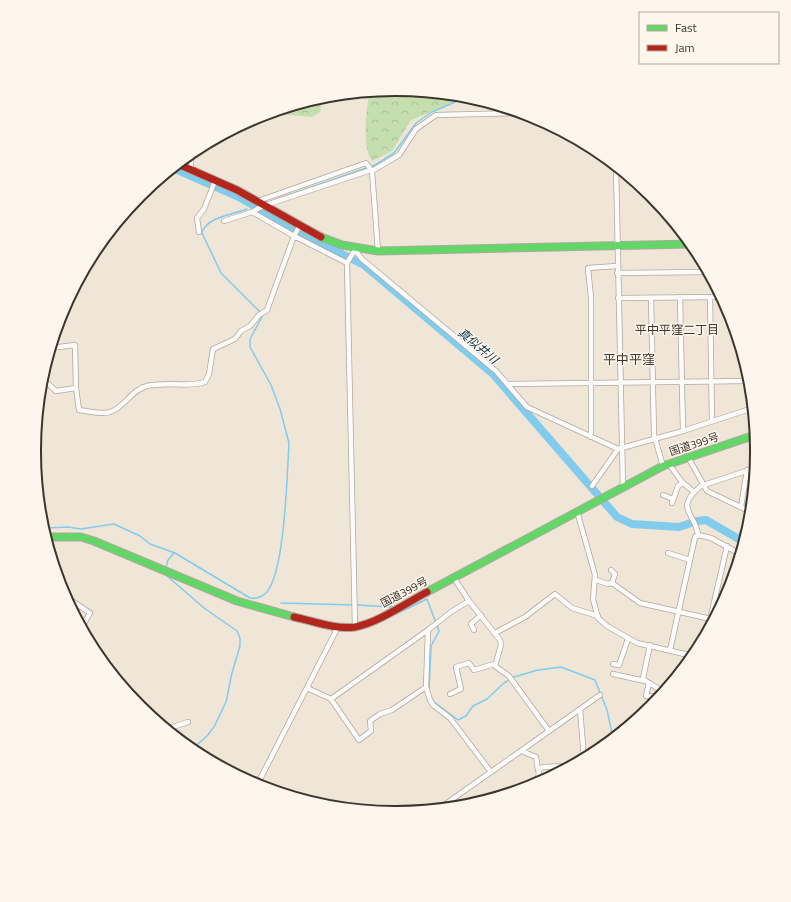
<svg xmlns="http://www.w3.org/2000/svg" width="791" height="902" font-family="'Titillium Web','Noto Sans JP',sans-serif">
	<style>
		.forest { fill: url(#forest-crowns) }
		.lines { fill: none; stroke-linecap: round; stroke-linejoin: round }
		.stream { stroke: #81cbec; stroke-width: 1.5 }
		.river { stroke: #81cbec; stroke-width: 8 }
		.street-casing { stroke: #b0a89d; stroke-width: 6 }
		.fast-casing { stroke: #b0a89d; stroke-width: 9 }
		.jam-casing { stroke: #b0a89d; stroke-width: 9 }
		.street { stroke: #fdfbf9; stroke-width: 4.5 }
		.fast { stroke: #63d668; stroke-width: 7 }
		.jam { stroke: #b3261e; stroke-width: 7 }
		.labels { text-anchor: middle; stroke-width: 3; stroke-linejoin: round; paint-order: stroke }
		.street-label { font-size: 11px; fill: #3c352b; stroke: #fef6ec }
		.neighbourhood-label { font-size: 12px; fill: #3c352b; stroke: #fef6ec }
		.water-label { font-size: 12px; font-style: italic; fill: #003348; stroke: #fef6ec }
		.quarter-label { font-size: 13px; fill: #3c352b; stroke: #fef6ec }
		.rim { fill: none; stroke: #3c352b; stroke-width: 2 }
	</style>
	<defs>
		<pattern id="forest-crowns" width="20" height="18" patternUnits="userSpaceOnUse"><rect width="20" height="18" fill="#c4dead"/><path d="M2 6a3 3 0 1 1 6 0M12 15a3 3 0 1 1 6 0" fill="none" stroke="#a9bf95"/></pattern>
	</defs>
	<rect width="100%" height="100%" fill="#f0e6d8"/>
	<g class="forest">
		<path d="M396 90 467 97 411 120 392 151 372 161C361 145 367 111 369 92Z"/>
		<path d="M322 97 320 112 312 117 269 113Z"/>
	</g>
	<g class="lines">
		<g class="stream">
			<path d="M274 200 375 165 394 153 416 123 432 112 467 97"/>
			<path d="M41 522 46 528 68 527 81 529 114 524 140 536 150 544 175 553 250 598C256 599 262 597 267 592 285 570 287 475 289 443L280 409 271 385 250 347V339L263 315 221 273 202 233C206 217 234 214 247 209"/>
			<path d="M166 567 168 560 174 553"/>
			<path d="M167 576 204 608 237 631 240 638V646L232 673 226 702 214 727 207 736 192 749"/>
			<path d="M281 603 353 605"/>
			<path d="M356 605 392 607"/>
			<path d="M396 614 427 599 439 631 431 646 429 690"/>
			<path d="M431 697 434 702 458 720 466 716 473 706 487 699 504 683 514 677 538 670 561 667 595 680 607 710 613 738"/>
		</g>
		<path class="river" d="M173 168 239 197 306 236 364 265 493 374 617 517 632 524 679 527 697 521 706 520 744 542"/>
		<g class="street-casing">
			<g id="street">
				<path d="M466 100 471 98"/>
				<path d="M191 153V169"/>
				<path d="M616 166 623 488"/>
				<path d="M258 201 366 163 372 171"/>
				<path d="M224 221 252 212"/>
				<path d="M299 227 294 236 252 212 263 206 371 170"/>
				<path d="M199 232 197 218 204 209 215 181"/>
				<path d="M378 251 372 171 399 155 416 129 436 115 521 113"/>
				<path d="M617 273 708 272"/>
				<path d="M680 297 683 431"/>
				<path d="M710 297 712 421"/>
				<path d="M618 298 721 297"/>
				<path d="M651 298 654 435 663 466"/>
				<path d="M51 348 75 345 76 388 79 410C88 411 101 415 110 412 124 408 131 390 147 386 167 381 186 388 205 382L209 374 213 349 235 339 241 331 250 326 259 315 267 310 294 236 347 263"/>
				<path d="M745 364 752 395"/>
				<path d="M41 383H47L56 391 76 388"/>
				<path d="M507 384 747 381"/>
				<path d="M591 437V298L588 268 617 266"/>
				<path d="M688 457 707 491 751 512"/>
				<path d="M669 464 682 482 694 492"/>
				<path d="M592 486 618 449"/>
				<path d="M663 495 673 499"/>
				<path d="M672 503 678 486 683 483"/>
				<path d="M741 507 747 470"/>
				<path d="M577 511 595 575 593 599 598 618 607 626 637 643 693 656"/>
				<path d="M742 533 746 536"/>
				<path d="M698 535C696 513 673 509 701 486L755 468"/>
				<path d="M698 535 711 538 740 554"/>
				<path d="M668 553 690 560"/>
				<path d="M454 578 469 601 500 640 501 645 495 666 509 676 549 731"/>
				<path d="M596 580 608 584 612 583 615 574 611 570"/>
				<path d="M612 583 640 603 711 619"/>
				<path d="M65 596 90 613 82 627"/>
				<path d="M355 627 347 263 355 250 362 259 496 371 527 407 618 449 683 431 753 408"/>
				<path d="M708 629 727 546"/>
				<path d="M428 630 426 687 430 700 433 705 450 718 491 772"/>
				<path d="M474 630 471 624 481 615"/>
				<path d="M495 633 525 617 555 594 572 608 598 616"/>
				<path d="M650 645 643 678C648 685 657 685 662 693"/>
				<path d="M670 650 695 537 698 535"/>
				<path d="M613 664 619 665 628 639"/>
				<path d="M613 674 645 681"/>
				<path d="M649 683 646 696H660"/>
				<path d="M307 688 331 699 359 740 371 731 370 721 380 714 392 710 426 687"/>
				<path d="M450 694 461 689 456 667 469 663 474 670 494 664"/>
				<path d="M331 699 428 630 451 612 469 601"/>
				<path d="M580 709 584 758"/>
				<path d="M167 729 188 722"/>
				<path d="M524 749V752L536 757 538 770 543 767 569 766"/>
				<path d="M538 782 539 770"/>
				<path d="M257 785 338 627"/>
				<path d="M440 808 600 695"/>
			</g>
		</g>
		<g class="fast-casing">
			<g id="fast">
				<path d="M321 237 342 245 378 251 691 244"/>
				<path d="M46 537H81L94 541 237 601 294 617"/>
				<path d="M427 592 663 466 755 435"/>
			</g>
		</g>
		<g class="jam-casing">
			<g id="jam">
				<path d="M178 164 237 190 321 237"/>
				<path d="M294 617C313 621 336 630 355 627 378 623 406 603 427 592"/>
			</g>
		</g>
		<use href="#street" class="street"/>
		<use href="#fast" class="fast"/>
		<use href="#jam" class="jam"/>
	</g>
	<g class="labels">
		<g class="street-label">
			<text transform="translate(694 444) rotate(-18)" y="4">国道399号</text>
			<text transform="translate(404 592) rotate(-28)" y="4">国道399号</text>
		</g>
		<g class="neighbourhood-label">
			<text x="677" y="334">平中平窪二丁目</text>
		</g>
		<g class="water-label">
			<text transform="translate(478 346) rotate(40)" y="4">真似井川</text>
		</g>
		<g class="quarter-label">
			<text x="629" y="364">平中平窪</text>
		</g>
	</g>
	<path d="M0 0H791V902H0ZM395 96H396A354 354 0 0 1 750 450V452A354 354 0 0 1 396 806H395A354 354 0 0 1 41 452V450A354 354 0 0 1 395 96Z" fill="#fef6ec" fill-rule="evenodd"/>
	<path class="rim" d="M395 96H396A354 354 0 0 1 750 450V452A354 354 0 0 1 396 806H395A354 354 0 0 1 41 452V450A354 354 0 0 1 395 96Z"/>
	<rect x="639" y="12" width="140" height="52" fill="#fef6ec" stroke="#b0a99f"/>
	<rect x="647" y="25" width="20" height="6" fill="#63d668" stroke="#b0a99f"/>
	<text x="675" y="32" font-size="12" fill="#3c352b">Fast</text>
	<rect x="647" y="45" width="20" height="6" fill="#b3261e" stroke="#b0a99f"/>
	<text x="675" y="52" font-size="12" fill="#3c352b">Jam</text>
</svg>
